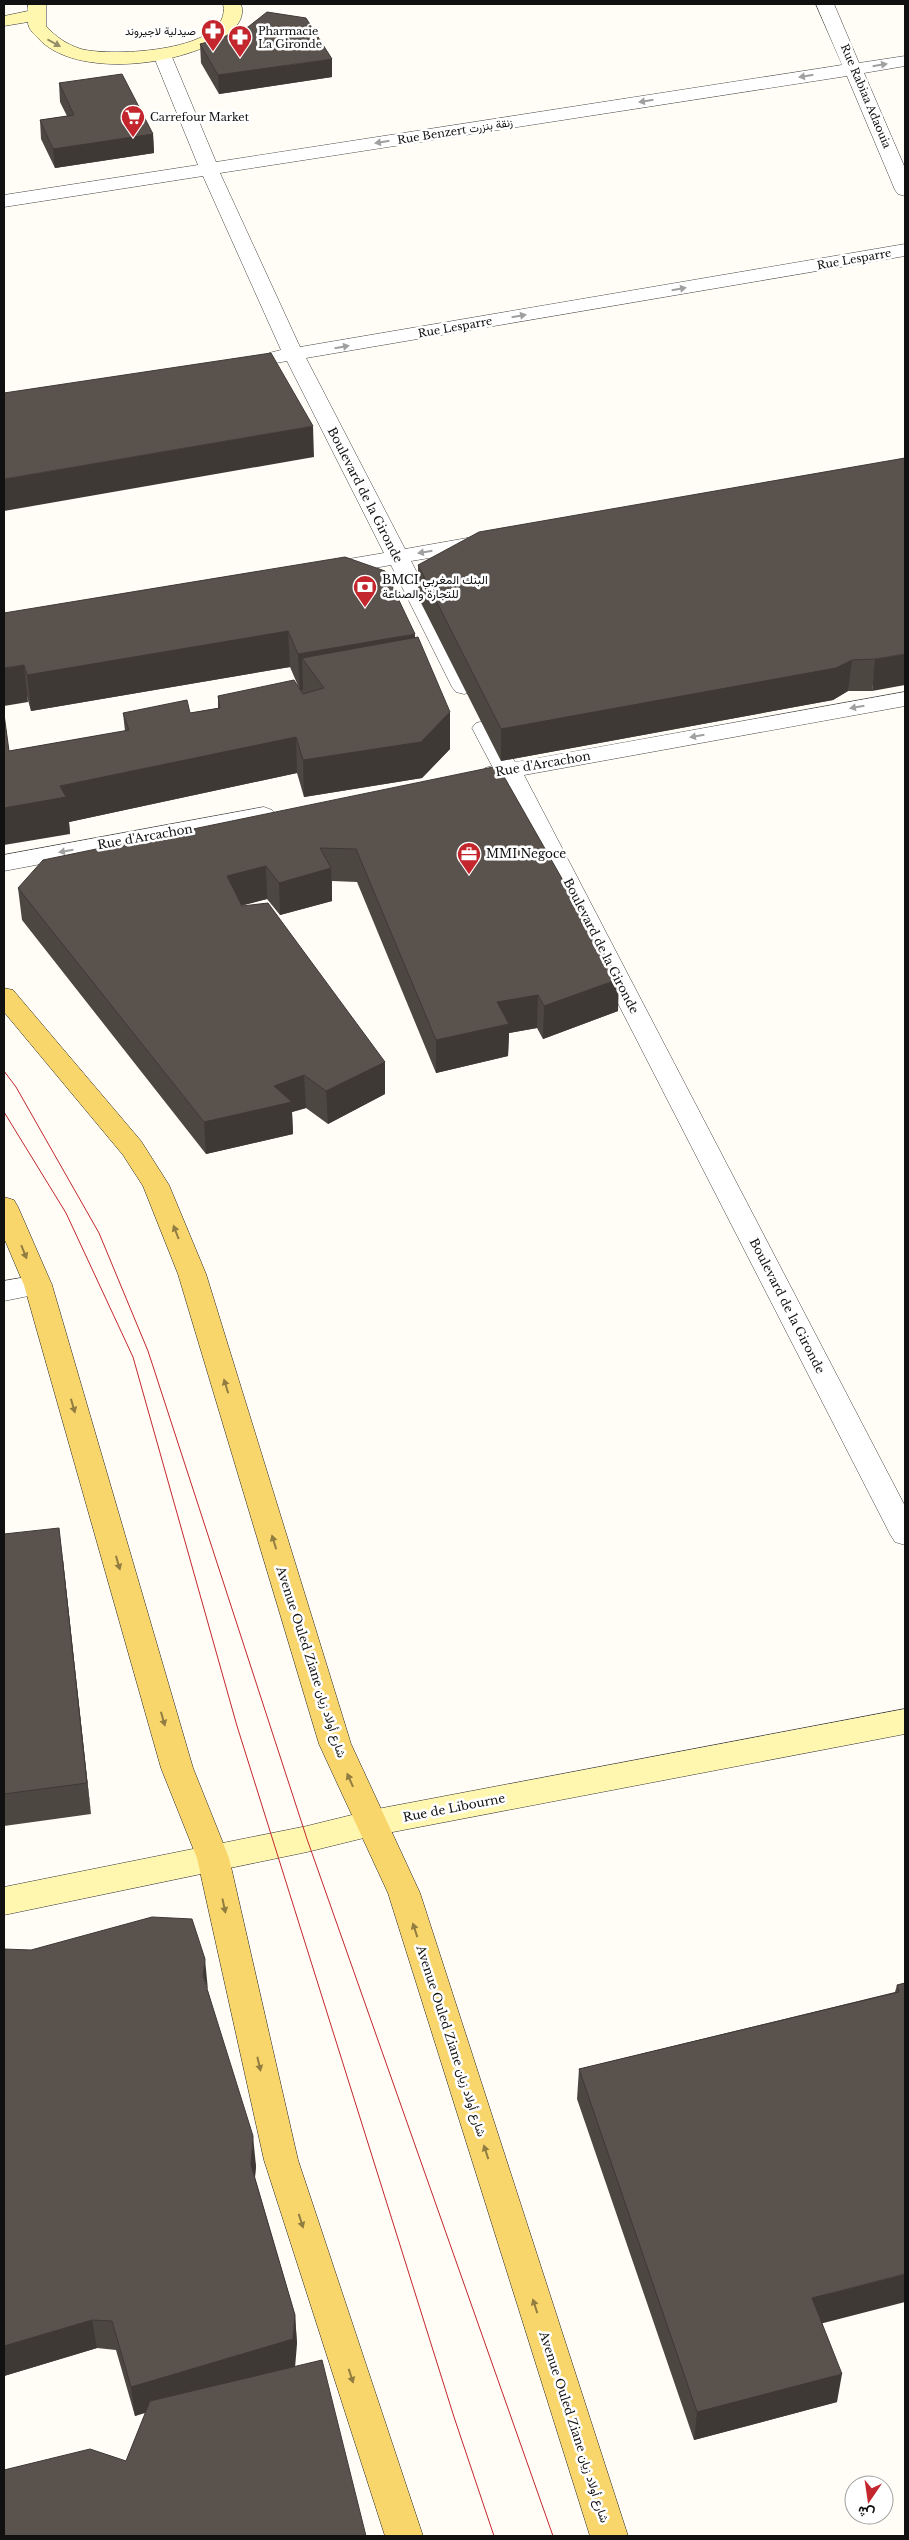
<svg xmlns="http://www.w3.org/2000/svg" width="909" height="2540" font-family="'Libre Baskerville',Vazirmatn,serif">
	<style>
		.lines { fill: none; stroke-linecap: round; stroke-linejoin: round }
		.street-casing { stroke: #444; stroke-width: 1 }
		.secondary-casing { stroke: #333; stroke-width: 1 }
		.primary-casing { stroke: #222; stroke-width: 1 }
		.street { fill: #fff; fill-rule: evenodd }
		.secondary { fill: #fff6b0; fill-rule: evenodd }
		.primary { fill: #f9d66b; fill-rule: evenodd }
		.tram { stroke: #c4262e; stroke-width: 1 }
		.wall { fill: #4d4742 }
		.shaded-wall { fill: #3f3936 }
		.building { fill: #5a524d; stroke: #3f3936 }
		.oneway { fill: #948f68 }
		.oneway2 { fill: #a0a0a0 }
		.oneway3 { fill: #917d42 }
		.labels { text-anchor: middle; stroke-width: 5; stroke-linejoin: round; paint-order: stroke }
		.far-poi-label { font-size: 11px; fill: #111; stroke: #fff; text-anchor: start }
		.far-street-label { font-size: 11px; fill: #111; stroke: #fff }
		.street-label { font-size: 12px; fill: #111; stroke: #fff }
		.poi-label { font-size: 12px; fill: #111; stroke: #fff; text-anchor: start }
	</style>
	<rect width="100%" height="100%" fill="#fffdf5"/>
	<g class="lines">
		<g class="street-casing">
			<g id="street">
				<path d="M816 4H834L859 63 905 56V66L864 73 905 168V196L898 194 895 190 847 76 220 173 300 347 905 244V256L306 358 405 549 484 535 492 537 495 542 492 547 484 549 411 561 476 687 472 692 464 694 456 692 452 687 391 565 325 577 317 575 314 570 317 565 325 563 384 553 287 361 276 363 269 361 266 357 269 353 281 350 203 176 4 207V195L198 165 154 57 157 53H169L172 57 216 162 842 65Z"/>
				<path d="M905 692V706L524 775 905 1506V1545L895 1542 890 1534 503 779 493 780 485 778 481 773 485 768 492 766 472 728 476 723 484 721 492 723 515 762Z"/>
				<path d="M264 807 272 810 276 815 272 820 4 871V855Z"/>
				<path d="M38 1275 48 1278 52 1285 48 1292 4 1301V1281Z"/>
			</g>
		</g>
		<g class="secondary-casing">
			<g id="secondary">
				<path d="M28 4H46V26C56 37 66 44 81 49 111 57 234 52 223 4H241C245 16 238 26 229 33 188 66 75 80 38 38 33 33 28 29 28 22L4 26V16L28 11Z"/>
				<path d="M905 1709V1734L372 1836 307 1852 4 1915V1887L307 1826 372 1810Z"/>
			</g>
		</g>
		<g class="primary-casing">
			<g id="primary">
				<path d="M4 988 13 990 141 1141 169 1185 206 1274 351 1744 420 1893 628 2536H590L388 1893 319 1744 178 1274 143 1186 123 1155 4 1012Z"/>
				<path d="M4 1197 14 1200 18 1207 52 1285 193 1768 229 1858 298 2160 423 2536H385L264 2160 197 1858 161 1768 24 1285 4 1238Z"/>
			</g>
		</g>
		<use href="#street" class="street"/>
		<use href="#secondary" class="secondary"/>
		<use href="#primary" class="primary"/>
		<g class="tram">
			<path d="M4 1071 16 1087 99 1233 148 1351 307 1839 553 2536"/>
			<path d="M4 1112 66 1213 133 1357 237 1726 454 2417 494 2536"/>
		</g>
	</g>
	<g class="wall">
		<path d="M200 44 332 77 219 94 201 63Z"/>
		<path d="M59 83 153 134 154 153 55 168 41 139 40 120 67 116 60 102Z"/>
		<path d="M905 458 872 691H848L833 700 501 761 418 597V565Z"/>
		<path d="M4 613 415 637 450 749 422 778 304 797 297 773 69 822 70 834 9 751 125 731 123 713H190L218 708V696L299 688 290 667 31 711Z"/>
		<path d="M498 766 618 1011 543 1039 537 1028 509 1033 508 1056 436 1073 357 882 332 881V901L280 915 267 899 242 905 385 1062V1094L328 1124 306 1108 292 1112 293 1134 206 1154 22 920 18 888Z"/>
		<path d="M4 1534 63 1560 91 1814 4 1826Z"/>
		<path d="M4 1949 208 1991 256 2166 255 2178 295 2315 297 2344 126 2461 146 2412 135 2416 116 2350 97 2348 4 2376Z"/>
		<path d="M905 1983 822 2323 837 2402 694 2440 577 2099 579 2069 895 1992 897 1985Z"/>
	</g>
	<g class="shaded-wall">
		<path d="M332 59V77L219 94 218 75Z"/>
		<path d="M153 134 154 153 55 168 53 149Z"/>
		<path d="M313 426 314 457 4 511V479Z"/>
		<path d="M288 631 290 667 31 711 27 675Z"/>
		<path d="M415 634V671L302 658 303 690H300L298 654Z"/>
		<path d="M905 654V685L872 691 875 659Z"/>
		<path d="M852 660 848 691 833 700 501 761V729Z"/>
		<path d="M24 665 28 702 4 706V668Z"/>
		<path d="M450 712V749L422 778 304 797 303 760Z"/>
		<path d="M296 737 297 773 69 822 70 834 4 845V808L60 786Z"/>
		<path d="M266 866 267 899 229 909 227 876Z"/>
		<path d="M331 868 332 901 280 915 279 883Z"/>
		<path d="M619 979 618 1011 543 1039 544 1006Z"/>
		<path d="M538 995 537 1028 509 1033 508 1056 436 1073V1040L497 1002Z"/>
		<path d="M385 1062V1094L328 1124 326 1091Z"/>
		<path d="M304 1075 306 1108 292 1112 293 1134 206 1154 204 1122 274 1086Z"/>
		<path d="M59 1528 63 1560 91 1814 87 1783Z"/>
		<path d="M205 1959 208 1990 203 1976Z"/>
		<path d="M253 2136 256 2166 253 2194 251 2165Z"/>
		<path d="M905 2274V2302L808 2327 812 2298Z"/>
		<path d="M295 2315 297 2344 295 2368 135 2416 131 2387Z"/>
		<path d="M92 2320 97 2348 4 2376V2346Z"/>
		<path d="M842 2374 837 2402 694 2440 697 2412Z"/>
	</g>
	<g class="building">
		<path d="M267 12 306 18 332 59 218 75 200 44 219 39 248 27Z"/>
		<path d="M122 74 153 134 53 149 40 120 74 115 59 83Z"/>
		<path d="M271 353 313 426 4 479V393Z"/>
		<path d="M905 458V654L875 659 852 660 836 668 501 729 418 565 479 532Z"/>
		<path d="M345 557 385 571 415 634 298 654 288 631 27 675 24 665 4 668V613Z"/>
		<path d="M418 637 450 712 421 742 303 760 296 737 60 786 66 797 4 808V714L9 751 129 730 123 713 187 700 190 713 220 708 218 696 294 680 303 694 324 688 302 658Z"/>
		<path d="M498 766 619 979 544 1006 538 995 497 1002 509 1024 436 1040 356 849 320 848 331 868 279 883 266 866 227 876 242 906 268 903 385 1062 326 1091 304 1075 274 1086 292 1102 204 1122 18 888 43 860Z"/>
		<path d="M59 1528 87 1783 4 1794V1534Z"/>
		<path d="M152 1917 192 1919 205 1959 203 1976 253 2136 251 2165 295 2315 293 2339 131 2387 112 2321 92 2320 4 2346V1949L31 1950Z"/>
		<path d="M905 1983V2274L812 2298 842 2374 697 2412 579 2069 899 1992 897 1985Z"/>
		<path d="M322 2360 366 2536H4V2470L90 2449 126 2461 150 2401Z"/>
	</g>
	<defs><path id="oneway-solid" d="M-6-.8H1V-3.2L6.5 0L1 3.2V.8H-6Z" transform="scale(1.25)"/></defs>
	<use class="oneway" href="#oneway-solid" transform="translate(54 43) rotate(29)"/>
	<g class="oneway2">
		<use href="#oneway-solid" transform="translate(880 65) rotate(-9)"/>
		<use href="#oneway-solid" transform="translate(806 76) rotate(171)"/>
		<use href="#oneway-solid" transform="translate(646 101) rotate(171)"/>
		<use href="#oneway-solid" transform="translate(382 142) rotate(171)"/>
		<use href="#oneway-solid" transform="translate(679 289) rotate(-10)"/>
		<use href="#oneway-solid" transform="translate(519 316) rotate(-10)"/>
		<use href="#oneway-solid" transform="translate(342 347) rotate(-10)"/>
		<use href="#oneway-solid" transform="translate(425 552) rotate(171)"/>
		<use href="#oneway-solid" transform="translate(857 707) rotate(170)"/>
		<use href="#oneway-solid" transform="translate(697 736) rotate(170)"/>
		<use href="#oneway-solid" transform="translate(66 851) rotate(170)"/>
	</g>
	<g class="oneway3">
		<use href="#oneway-solid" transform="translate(176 1232) rotate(-111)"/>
		<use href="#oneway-solid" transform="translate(24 1252) rotate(68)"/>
		<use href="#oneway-solid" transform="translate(226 1386) rotate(-107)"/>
		<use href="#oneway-solid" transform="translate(73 1406) rotate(74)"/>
		<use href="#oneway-solid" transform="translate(274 1542) rotate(-107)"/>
		<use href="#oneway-solid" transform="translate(118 1563) rotate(74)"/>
		<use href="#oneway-solid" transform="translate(163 1719) rotate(74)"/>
		<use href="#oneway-solid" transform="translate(350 1780) rotate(-114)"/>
		<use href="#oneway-solid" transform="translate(224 1906) rotate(78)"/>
		<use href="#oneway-solid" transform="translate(415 1930) rotate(-108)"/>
		<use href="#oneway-solid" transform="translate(259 2064) rotate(77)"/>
		<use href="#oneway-solid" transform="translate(486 2152) rotate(-108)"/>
		<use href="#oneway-solid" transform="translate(301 2221) rotate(72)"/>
		<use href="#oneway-solid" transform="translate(535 2306) rotate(-108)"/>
		<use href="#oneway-solid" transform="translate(351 2376) rotate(72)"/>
	</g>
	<defs>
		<g id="pharmacy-pin" transform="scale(1.25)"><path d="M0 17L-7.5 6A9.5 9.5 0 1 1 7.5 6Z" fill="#c4262e" stroke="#fff"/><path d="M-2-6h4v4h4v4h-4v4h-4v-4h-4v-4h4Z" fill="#fff"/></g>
		<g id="supermarket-pin" transform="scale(1.25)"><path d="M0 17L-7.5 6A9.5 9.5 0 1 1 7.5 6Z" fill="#c4262e" stroke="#fff"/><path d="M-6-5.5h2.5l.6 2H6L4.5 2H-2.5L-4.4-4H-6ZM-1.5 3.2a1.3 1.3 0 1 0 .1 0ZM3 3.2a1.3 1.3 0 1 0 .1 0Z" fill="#fff"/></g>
		<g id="bank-pin" transform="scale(1.25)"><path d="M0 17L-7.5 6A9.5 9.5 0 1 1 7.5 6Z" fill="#c4262e" stroke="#fff"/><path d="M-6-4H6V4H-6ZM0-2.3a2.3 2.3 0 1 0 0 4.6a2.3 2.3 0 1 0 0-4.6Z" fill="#fff"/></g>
		<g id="office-pin" transform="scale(1.25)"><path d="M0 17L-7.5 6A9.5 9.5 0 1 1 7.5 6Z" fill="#c4262e" stroke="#fff"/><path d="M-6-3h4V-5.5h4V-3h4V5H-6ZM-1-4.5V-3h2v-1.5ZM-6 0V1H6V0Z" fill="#fff"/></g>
	</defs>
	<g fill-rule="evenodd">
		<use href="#pharmacy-pin" x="213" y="31"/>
		<use href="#pharmacy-pin" x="240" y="37"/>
		<use href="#supermarket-pin" x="133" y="117"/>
		<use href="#bank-pin" x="365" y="587"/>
		<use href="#office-pin" x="469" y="854"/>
	</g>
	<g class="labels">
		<g class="far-poi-label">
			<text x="196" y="35" text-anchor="end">صيدلية لاجيروند</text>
			<text x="258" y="35">Pharmacie<tspan x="258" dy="13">La Gironde</tspan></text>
			<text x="150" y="121">Carrefour Market</text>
		</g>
		<g class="far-street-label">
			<text transform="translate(866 96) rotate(67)" y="4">Rue Rabiaa Adaouia</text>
			<text transform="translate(455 131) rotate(-9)" y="4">Rue Benzert زنقة بنزرت</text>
			<text transform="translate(854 259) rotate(-10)" y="4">Rue Lesparre</text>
			<text transform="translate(455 327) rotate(-10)" y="4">Rue Lesparre</text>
		</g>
		<g class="street-label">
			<text transform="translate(365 495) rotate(63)" y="4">Boulevard de la Gironde</text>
			<text transform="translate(543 764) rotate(-10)" y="4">Rue d'Arcachon</text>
			<text transform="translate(145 837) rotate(-10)" y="4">Rue d'Arcachon</text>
			<text transform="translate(601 946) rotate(63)" y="4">Boulevard de la Gironde</text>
			<text transform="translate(787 1306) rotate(63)" y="4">Boulevard de la Gironde</text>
			<text transform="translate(311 1662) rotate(72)" y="4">Avenue Ouled Ziane شارع أولاد زيان</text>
			<text transform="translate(454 1808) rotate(-11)" y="4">Rue de Libourne</text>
			<text transform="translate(451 2041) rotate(72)" y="4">Avenue Ouled Ziane شارع أولاد زيان</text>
			<text transform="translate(574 2427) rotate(72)" y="4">Avenue Ouled Ziane شارع أولاد زيان</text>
		</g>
		<g class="poi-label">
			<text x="382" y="584">BMCI البنك المغربي<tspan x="382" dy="14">للتجارة والصناعة</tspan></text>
			<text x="486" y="858">MMI Negoce</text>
		</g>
	</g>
	<rect width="909" height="2540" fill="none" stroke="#111111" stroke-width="10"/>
	<g transform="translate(869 2500) rotate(193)"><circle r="24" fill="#ffffff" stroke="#a0a0a0"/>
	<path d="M0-4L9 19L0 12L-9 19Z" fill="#c4262e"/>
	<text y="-8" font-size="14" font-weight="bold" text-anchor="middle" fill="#111111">ش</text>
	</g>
</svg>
